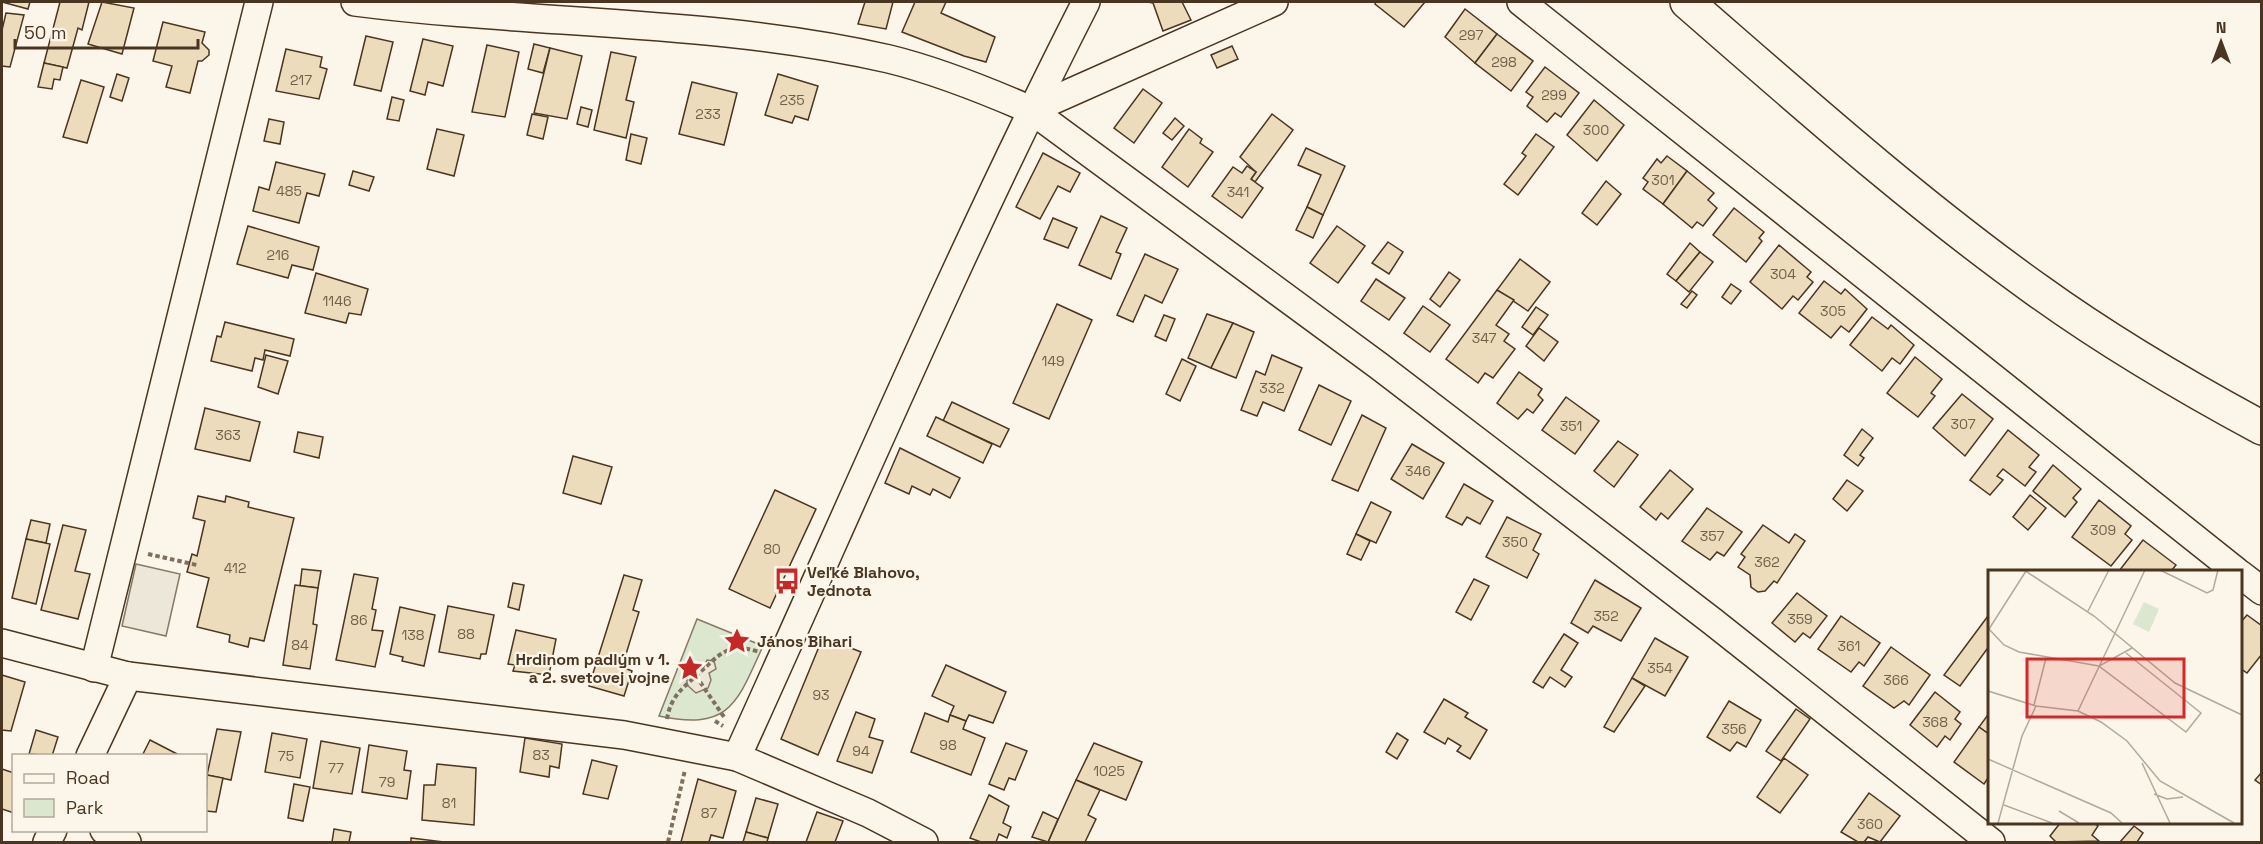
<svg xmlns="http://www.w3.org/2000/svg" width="2263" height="844" font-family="'Space Grotesk',sans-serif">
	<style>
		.green { fill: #dce7d0; stroke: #887966; stroke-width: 1.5 }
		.parking { fill: #ede7d9; stroke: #887966; stroke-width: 1.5 }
		.building { fill: #ecdcbc; stroke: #4a3520; stroke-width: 1.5 }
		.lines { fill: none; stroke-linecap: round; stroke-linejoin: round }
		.minor-casing { stroke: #4a3520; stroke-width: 30 }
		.major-casing { stroke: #4a3520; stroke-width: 36 }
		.path { stroke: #7f6f5c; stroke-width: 4; stroke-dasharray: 4.5 3; stroke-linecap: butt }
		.minor { stroke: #fbf6e9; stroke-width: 27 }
		.major { stroke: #fbf6e9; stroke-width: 33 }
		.labels { text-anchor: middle; stroke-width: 4.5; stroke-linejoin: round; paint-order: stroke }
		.number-label { font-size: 14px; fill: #725f47 }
		.poi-label { font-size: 16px; font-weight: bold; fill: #4a3520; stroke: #fbf6e9; text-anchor: start }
		.inset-road { fill: none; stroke: #b4a999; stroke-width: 1.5 }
		.view { fill: #d62828; fill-opacity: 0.15; stroke: #d62828; stroke-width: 3 }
		.inset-edge { fill: none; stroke: #4a3520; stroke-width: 3 }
	</style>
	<rect width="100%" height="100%" fill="#fbf6e9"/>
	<path class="green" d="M697 619 763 646C737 703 730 731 659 716Z"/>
	<g class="parking">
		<path d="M136 564 180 574 166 636 122 626Z"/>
		<path d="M707 660 714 661 716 669 709 673 711 680 708 688 696 693 687 685V676L692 669H703Z"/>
	</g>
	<g class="building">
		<path d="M2 2H30L28 9Z"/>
		<path d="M60 2H89L82 30 78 28 67 68 44 63Z"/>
		<path d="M102 2 134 8 122 54 88 44Z"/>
		<path d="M865 2H893L886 29 858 24Z"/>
		<path d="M915 2H946L941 13 995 37 986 62 964 56 902 32Z"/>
		<path d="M1148 2H1182L1191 20 1163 31 1153 3Z"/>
		<path d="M1376 2H1425L1404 27 1375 4Z"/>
		<path d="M1465 9 1497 34 1475 63 1445 37Z"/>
		<path d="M6 13 24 15 10 67 2 66V30Z"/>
		<path d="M163 22 205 32 202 43 209 50V55L202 61H198L190 93 166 87 172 66 153 61Z"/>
		<path d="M1497 34 1533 61 1511 91 1475 63Z"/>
		<path d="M366 36 393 42 381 91 354 85Z"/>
		<path d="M423 39 453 46 443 86 428 82 425 95 410 91Z"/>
		<path d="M534 44 550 48 543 73 528 69Z"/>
		<path d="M487 45 519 52 505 117 472 112Z"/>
		<path d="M1232 46 1238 59 1217 68 1211 55Z"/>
		<path d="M550 48 582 56 567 119 534 113Z"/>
		<path d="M286 49 322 57 320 67 327 69 319 99 276 91Z"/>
		<path d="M611 52 636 57 626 100 634 102 626 138 594 130Z"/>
		<path d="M44 63 63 67 60 80 54 79 52 89 38 87Z"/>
		<path d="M1545 67 1579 93 1561 117 1555 113 1547 122 1527 106 1533 97 1526 92Z"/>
		<path d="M117 74 129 78 122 101 110 97Z"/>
		<path d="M778 74 818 86 808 120 795 116 792 123 765 115Z"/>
		<path d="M81 80 104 87 87 143 63 137Z"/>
		<path d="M692 82 737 93 724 145 679 134Z"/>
		<path d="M1143 89 1162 103 1134 143 1114 128Z"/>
		<path d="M392 97 404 100 399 121 387 119Z"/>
		<path d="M1594 100 1624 125 1597 161 1567 135Z"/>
		<path d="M581 107 592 110 588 127 577 124Z"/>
		<path d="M532 114 548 117 543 139 527 135Z"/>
		<path d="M1272 114 1293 130 1255 182 1251 179 1256 172 1240 157Z"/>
		<path d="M1175 118 1184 126 1172 140 1163 133Z"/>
		<path d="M269 119 284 122 280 144 264 141Z"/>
		<path d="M437 129 464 135 454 176 427 169Z"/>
		<path d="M1189 129 1202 139 1200 143 1213 152 1188 187 1162 167Z"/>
		<path d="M631 134 647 138 641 164 626 160Z"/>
		<path d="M1536 134 1554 147 1518 195 1504 184 1526 156 1522 153Z"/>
		<path d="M1306 148 1345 166 1323 215 1307 207 1321 175 1298 165Z"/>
		<path d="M1043 153 1080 173 1070 192 1058 186 1040 219 1016 207Z"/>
		<path d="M1667 156 1687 171 1663 204 1643 189 1648 182 1643 178 1657 159 1661 163Z"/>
		<path d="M276 162 325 174 319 196 307 193 299 223 253 211 259 187 269 190Z"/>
		<path d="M1247 166 1256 172 1251 179 1263 188 1242 218 1212 196 1233 167 1242 173Z"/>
		<path d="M353 171 374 177 369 191 349 185Z"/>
		<path d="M1687 171 1714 193 1708 200 1717 208 1703 226 1697 222 1692 228 1663 204Z"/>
		<path d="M1606 181 1621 194 1597 225 1582 213Z"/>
		<path d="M1307 207 1323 215 1313 238 1296 230Z"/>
		<path d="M1734 208 1764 232 1759 238 1762 241 1746 262 1713 235Z"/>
		<path d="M1101 216 1127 228 1116 252 1121 254 1111 279 1079 265Z"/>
		<path d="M1053 218 1077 228 1068 248 1044 239Z"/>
		<path d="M248 226 319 247 313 270 292 265 288 278 237 264Z"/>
		<path d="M1337 226 1365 246 1338 283 1310 263Z"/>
		<path d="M1388 242 1403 252 1389 274 1372 263Z"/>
		<path d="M1690 243 1700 252 1676 281 1667 274Z"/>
		<path d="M1779 245 1811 272 1807 277 1813 282 1798 300 1793 296 1782 309 1750 282Z"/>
		<path d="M1700 252 1713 262 1689 292 1676 281Z"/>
		<path d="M1145 254 1178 269 1162 303 1145 295 1133 322 1117 315Z"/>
		<path d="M1520 259 1550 282 1528 311 1497 290Z"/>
		<path d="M1449 272 1460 280 1440 307 1430 299Z"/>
		<path d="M316 273 368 289 361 315 349 313 346 323 305 313Z"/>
		<path d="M1376 279 1405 298 1389 320 1361 301Z"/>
		<path d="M1824 281 1841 294 1845 289 1867 309 1849 332 1841 326 1831 338 1799 313Z"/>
		<path d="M1731 284 1741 291 1731 304 1722 297Z"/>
		<path d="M1497 290 1514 300 1496 325 1509 334 1504 341 1515 349 1493 378 1485 373 1478 383 1446 359Z"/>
		<path d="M1692 291 1697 295 1687 308 1681 304Z"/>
		<path d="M1057 304 1092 320 1049 419 1013 403Z"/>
		<path d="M1423 306 1450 325 1430 352 1404 333Z"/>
		<path d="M1536 307 1548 315 1533 335 1522 327Z"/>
		<path d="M1207 314 1233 323 1211 368 1188 358Z"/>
		<path d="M1164 315 1175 319 1166 341 1155 336Z"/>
		<path d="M1872 317 1888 329 1891 325 1914 345 1900 364 1892 358 1882 371 1850 345Z"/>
		<path d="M225 322 294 339 290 356 265 350 263 360 255 358 252 371 211 361 217 336 221 337Z"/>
		<path d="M1233 323 1254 332 1236 378 1211 368Z"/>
		<path d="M1539 328 1558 342 1544 361 1526 346Z"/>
		<path d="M266 355 288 361 278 394 258 387Z"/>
		<path d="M1272 355 1302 368 1284 411 1263 402 1257 416 1241 410 1256 371 1265 375Z"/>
		<path d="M1915 357 1942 379 1931 393 1935 396 1918 417 1887 393Z"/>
		<path d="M1182 359 1196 366 1180 401 1166 394Z"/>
		<path d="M1519 372 1542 389 1538 395 1543 400 1533 413 1527 409 1518 419 1497 403Z"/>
		<path d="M1319 385 1351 401 1331 445 1299 430Z"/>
		<path d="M1962 394 1993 419 1965 456 1933 428Z"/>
		<path d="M1566 397 1599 421 1575 454 1542 430Z"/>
		<path d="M952 402 1009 429 1000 447 943 421Z"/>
		<path d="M205 408 260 422 250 461 195 449Z"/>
		<path d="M1362 415 1386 428 1358 491 1332 480Z"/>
		<path d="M936 417 992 444 983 463 927 436Z"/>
		<path d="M1862 429 1873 438 1860 455 1864 458 1858 466 1844 455Z"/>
		<path d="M2008 430 2039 455 2029 467 2036 472 2025 486 2003 469 1997 476 2003 480 1990 495 1970 480Z"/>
		<path d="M298 432 323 437 319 458 294 452Z"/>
		<path d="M1618 441 1638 455 1614 487 1594 471Z"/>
		<path d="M1412 444 1444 463 1423 499 1391 479Z"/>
		<path d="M900 448 960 478 950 498 933 489 930 495 912 486 909 494 885 483Z"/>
		<path d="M573 456 612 467 601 504 563 493Z"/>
		<path d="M2053 465 2081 489 2073 498 2077 502 2065 517 2033 491Z"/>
		<path d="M1670 470 1693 489 1668 519 1661 513 1656 520 1640 507Z"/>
		<path d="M1847 480 1863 491 1847 511 1833 499Z"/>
		<path d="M1464 484 1493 501 1480 524 1467 517 1462 525 1446 517Z"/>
		<path d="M775 490 816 509 770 608 729 589Z"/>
		<path d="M2030 495 2046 508 2028 530 2013 517Z"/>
		<path d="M198 496 225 502 226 496 249 502 248 507 294 518 264 641 250 638 248 647 229 642 230 635 197 627 209 578 187 572 192 554 197 556 205 521 193 518Z"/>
		<path d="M2099 500 2131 526 2125 534 2132 540 2111 566 2072 537Z"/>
		<path d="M1371 502 1391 512 1376 543 1356 534Z"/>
		<path d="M1707 508 1742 532 1724 556 1717 552 1710 560 1682 541Z"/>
		<path d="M1507 517 1541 534 1533 550 1539 554 1527 578 1486 557Z"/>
		<path d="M31 520 50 524 46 543 26 539Z"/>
		<path d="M63 525 86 530 75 571 90 574 78 619 41 610Z"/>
		<path d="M1763 525 1789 543 1795 534 1805 541 1777 583 1774 581 1765 591 1758 592 1751 587 1750 575 1738 567 1745 557 1741 554Z"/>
		<path d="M1356 534 1370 541 1361 560 1347 554Z"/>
		<path d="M26 539 50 544 36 604 12 598Z"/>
		<path d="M2143 540 2176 565 2171 571H2119Z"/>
		<path d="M302 569 321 571 318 588 300 586Z"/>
		<path d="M354 574 378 578 372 609 376 610 372 630 383 631 375 667 336 660Z"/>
		<path d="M624 575 642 580 633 610 639 612 622 667 632 671 624 696 589 686Z"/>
		<path d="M1474 579 1489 586 1471 620 1456 612Z"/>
		<path d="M1595 580 1641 608 1621 641 1593 626 1588 633 1571 623Z"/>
		<path d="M513 583 524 585 519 610 508 607Z"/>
		<path d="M295 585 318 588 313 624 317 625 310 669 283 665Z"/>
		<path d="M1797 593 1827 616 1810 638 1803 633 1795 642 1772 623Z"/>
		<path d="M448 606 494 615 486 654H481L480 659 439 652Z"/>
		<path d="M400 607 435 615 424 666 402 661 403 657 390 654Z"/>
		<path d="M2247 615 2262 626V654L2247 673 2240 668V623Z"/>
		<path d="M1841 616 1880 643 1864 666 1859 662 1851 672 1818 649Z"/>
		<path d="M1988 616 1990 618V645L1960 686 1944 675Z"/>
		<path d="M516 630 556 639 549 675 513 671 515 665 508 664Z"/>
		<path d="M1564 634 1578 643 1561 670 1572 677 1565 687 1550 677 1543 688 1533 682Z"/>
		<path d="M823 637 861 652 818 755 781 739Z"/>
		<path d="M1655 638 1688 657 1665 696 1632 678Z"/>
		<path d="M1891 647 1930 675 1909 705 1904 701 1894 708 1863 686Z"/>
		<path d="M946 665 1006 692 993 723 969 715 966 721 950 715 954 706 932 696Z"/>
		<path d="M2 675 25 682 11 731 2 730Z"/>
		<path d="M1632 678 1645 686 1614 732 1604 727Z"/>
		<path d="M1935 692 1960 712 1955 719 1961 724 1950 740 1945 736 1937 747 1910 725Z"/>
		<path d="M1444 699 1468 713 1465 717 1487 730 1470 759 1457 751 1461 746 1448 738 1445 744 1424 732Z"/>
		<path d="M1729 701 1761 720 1746 747 1737 742 1730 751 1707 737Z"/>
		<path d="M1796 709 1810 719 1781 761 1766 751Z"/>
		<path d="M856 712 875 719 869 737 883 741 872 773 837 761Z"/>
		<path d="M1990 712V735L1979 727Z"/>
		<path d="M925 713 948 722 950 715 966 721 963 729 985 738 971 775 911 752Z"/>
		<path d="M1979 727 1990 735V775L1984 784 1954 762Z"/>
		<path d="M217 729 241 732 231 780 207 775Z"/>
		<path d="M36 730 58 737 52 756 29 754Z"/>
		<path d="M272 733 307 739 300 778 265 772Z"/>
		<path d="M1397 733 1408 740 1397 759 1386 752Z"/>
		<path d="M525 738 562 744 559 768 550 766 549 777 520 772Z"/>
		<path d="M150 740 181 756H142Z"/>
		<path d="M321 741 360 748 352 794 313 788Z"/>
		<path d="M1006 743 1027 751 1015 780 1009 778 1004 790 989 784Z"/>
		<path d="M1094 743 1142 762 1126 800 1076 780Z"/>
		<path d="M369 745 407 751 404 770 411 771 407 799 362 792Z"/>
		<path d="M1784 758 1808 775 1780 813 1757 797Z"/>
		<path d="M592 760 617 766 608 799 583 794Z"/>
		<path d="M437 764 476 768 474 825 422 820 424 785H435Z"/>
		<path d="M2 769 14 773V813L2 809Z"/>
		<path d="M2262 772V785L2255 780Z"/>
		<path d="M207 775 223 778 216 812 206 811Z"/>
		<path d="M698 779 736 791 723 838 711 835 709 842H681Z"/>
		<path d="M1076 780 1100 790 1088 815 1096 819 1085 842H1048Z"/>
		<path d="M294 784 310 787 303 821 288 818Z"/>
		<path d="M1869 793 1900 816 1880 842 1868 837 1864 842H1858L1841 832Z"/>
		<path d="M989 795 1009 806 1003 823 1011 827 1007 838 999 834 996 842H981L970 838Z"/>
		<path d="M756 798 778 804 768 838 746 832Z"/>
		<path d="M817 812 843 821 835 842H806Z"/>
		<path d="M1043 812 1058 819 1048 842 1032 837Z"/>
		<path d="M2061 822H2092L2098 826 2092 835 2099 841 2056 842 2050 836Z"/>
		<path d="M2134 826 2143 833 2137 842H2120Z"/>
		<path d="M334 829 351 832 349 842H332Z"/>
		<path d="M746 832 768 838 767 842H743Z"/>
		<path d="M411 838 444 842H411Z"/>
	</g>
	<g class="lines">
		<g class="minor-casing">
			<g id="minor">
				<path d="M355 2C532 25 715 19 889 59 938 71 985 90 1031 110"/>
				<path d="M1274 2 1031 110 1379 366 1712 621 1991 842"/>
				<path d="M1521 2 2236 571"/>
				<path d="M2240 574 2262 591"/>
				<path d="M2 643 128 676 624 735 737 757 868 813 924 842"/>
				<path d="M94 668 259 2"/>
				<path d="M90 756 128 676"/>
				<path d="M737 757C852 504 960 249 1086 2"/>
				<path d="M104 830 127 842"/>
				<path d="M47 842 53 830"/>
			</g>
		</g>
		<g class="major-casing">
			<path id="major" d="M1687 2C1801 101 1914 202 2037 290 2109 342 2184 386 2262 428"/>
		</g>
		<g class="path">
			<path d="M148 554 197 565"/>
			<path d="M696 676 724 717"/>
			<path d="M667 719C671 696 682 689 698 674 719 656 726 641 759 652"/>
			<path d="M715 721 723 726"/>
			<path d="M668 842 685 770"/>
		</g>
		<use href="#minor" class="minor"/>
		<use href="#major" class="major"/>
	</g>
	<defs>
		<g id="bus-bare" transform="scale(2.07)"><path d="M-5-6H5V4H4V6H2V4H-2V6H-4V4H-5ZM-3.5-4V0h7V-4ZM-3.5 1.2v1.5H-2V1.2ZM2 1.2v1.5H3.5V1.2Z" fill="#c62828" stroke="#fbf6e9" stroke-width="2.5" paint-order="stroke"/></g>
		<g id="sight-bare" transform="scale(2.07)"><path d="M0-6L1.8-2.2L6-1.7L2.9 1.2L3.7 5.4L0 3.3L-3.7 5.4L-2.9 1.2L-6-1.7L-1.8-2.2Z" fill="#c62828" stroke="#fbf6e9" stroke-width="2.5" paint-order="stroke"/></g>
	</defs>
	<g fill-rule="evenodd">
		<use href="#bus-bare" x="787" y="581"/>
		<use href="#sight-bare" x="737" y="641"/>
		<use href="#sight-bare" x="690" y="668"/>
	</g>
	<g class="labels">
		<g class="number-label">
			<text x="1471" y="40">297</text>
			<text x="1504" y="67">298</text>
			<text x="301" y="85">217</text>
			<text x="1554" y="100">299</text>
			<text x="792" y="105">235</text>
			<text x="708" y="119">233</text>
			<text x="1596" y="135">300</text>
			<text x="1663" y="185">301</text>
			<text x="289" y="196">485</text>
			<text x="1238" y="197">341</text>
			<text x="278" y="260">216</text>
			<text x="1783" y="279">304</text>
			<text x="337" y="306">1146</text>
			<text x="1833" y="316">305</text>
			<text x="1484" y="343">347</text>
			<text x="1053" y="366">149</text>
			<text x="1272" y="393">332</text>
			<text x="1963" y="429">307</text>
			<text x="1571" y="431">351</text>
			<text x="228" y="440">363</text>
			<text x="1418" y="476">346</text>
			<text x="2103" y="535">309</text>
			<text x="1712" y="541">357</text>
			<text x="1515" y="547">350</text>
			<text x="772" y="554">80</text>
			<text x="1767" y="567">362</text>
			<text x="235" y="573">412</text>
			<text x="1606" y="621">352</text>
			<text x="1800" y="624">359</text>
			<text x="359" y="625">86</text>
			<text x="466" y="639">88</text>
			<text x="413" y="640">138</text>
			<text x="300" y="650">84</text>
			<text x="1849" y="651">361</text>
			<text x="1660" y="673">354</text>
			<text x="1896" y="685">366</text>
			<text x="821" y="700">93</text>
			<text x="1935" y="727">368</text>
			<text x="1734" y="734">356</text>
			<text x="948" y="750">98</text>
			<text x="861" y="756">94</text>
			<text x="541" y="760">83</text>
			<text x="286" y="761">75</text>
			<text x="336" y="773">77</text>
			<text x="1109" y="776">1025</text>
			<text x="387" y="787">79</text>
			<text x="449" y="808">81</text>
			<text x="709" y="818">87</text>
			<text x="1870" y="829">360</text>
		</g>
		<g class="poi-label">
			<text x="807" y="578">Veľké Blahovo,<tspan x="807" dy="18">Jednota</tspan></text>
			<text x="757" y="647">János Bihari</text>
			<text x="670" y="665" text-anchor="end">Hrdinom padlým v 1.<tspan x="670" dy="18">a 2. svetovej vojne</tspan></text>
		</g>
	</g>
	<g transform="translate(1988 570)">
		<rect width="254" height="254" fill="#fbf6e9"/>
		<path d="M156 32 171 39 161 62 145 54Z" fill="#dce7d0"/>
		<path class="inset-road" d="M36 0 106 46 187 113 254 145M172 0 219 23 225 20 230 0M100 41 121 0M0 58 16 75 31 82 111 96M1 59 38 1M138 83 213 143 198 162 111 96 144 78M0 121 48 136 90 141 113 152 139 171 172 211 246 253M46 135 58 88M90 141 157 0M0 189 123 243 134 253M154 193 182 253M166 224 179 229 195 227M16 235 64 253M71 241 91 253M10 253 34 166 48 136"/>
		<path class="view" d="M39 89H196V147H39Z"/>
		<rect width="254" height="254" class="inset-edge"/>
	</g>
	<rect width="2263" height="844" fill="none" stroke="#4a3520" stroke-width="6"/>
	<rect x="12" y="754" width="195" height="78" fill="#fbf6e9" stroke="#b4a999" stroke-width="1.5"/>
	<rect x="24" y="774" width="30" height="9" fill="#fbf6e9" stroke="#b4a999" stroke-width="1.5"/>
	<text x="66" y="784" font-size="18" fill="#4a3520">Road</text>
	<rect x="24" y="799" width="30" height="18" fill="#dce7d0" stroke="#b4a999" stroke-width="1.5"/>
	<text x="66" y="814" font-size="18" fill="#4a3520">Park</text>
	<g transform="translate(2221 42)" stroke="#fbf6e9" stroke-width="4.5" paint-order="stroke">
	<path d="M0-4.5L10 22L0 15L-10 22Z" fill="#4a3520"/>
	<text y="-9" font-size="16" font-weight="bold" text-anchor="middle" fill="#4a3520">N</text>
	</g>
	<path d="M15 39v9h183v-9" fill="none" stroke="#4a3520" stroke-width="3"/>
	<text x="24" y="39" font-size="18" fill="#4a3520" stroke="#fbf6e9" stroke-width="4.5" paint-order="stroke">50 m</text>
</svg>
